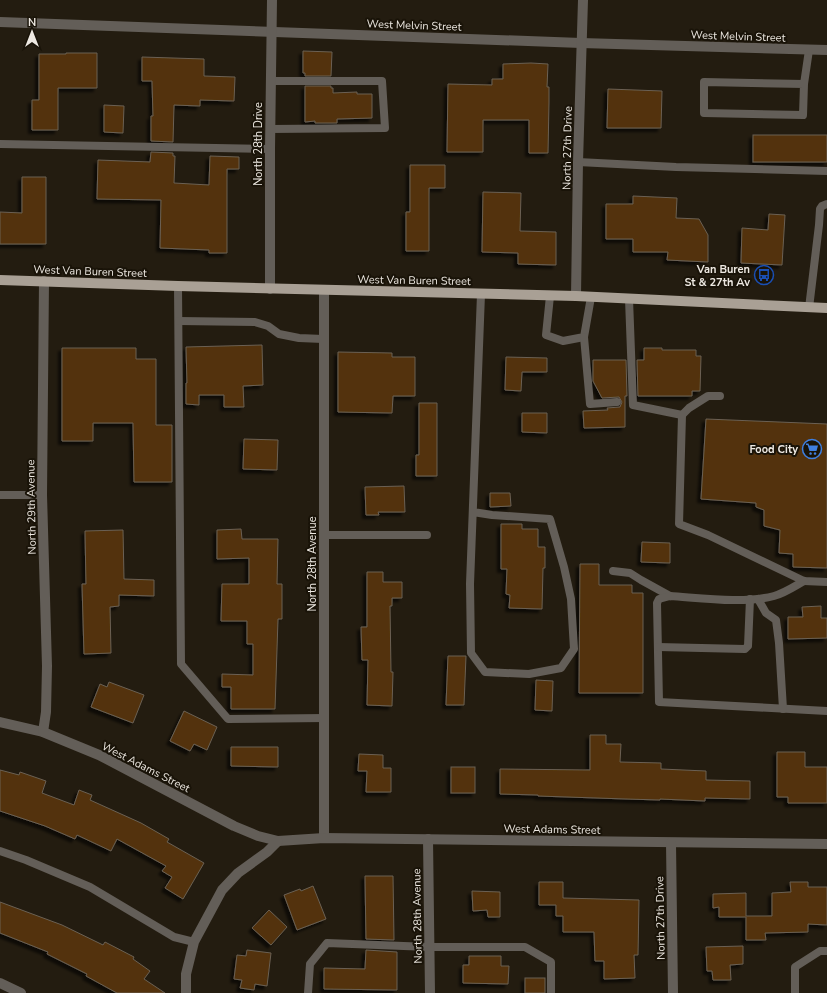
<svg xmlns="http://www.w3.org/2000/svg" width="827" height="993" font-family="'Nunito Sans',sans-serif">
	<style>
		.building { fill: #523309; stroke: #6b6054; filter: url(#shadow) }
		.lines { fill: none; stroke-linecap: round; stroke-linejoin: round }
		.service { stroke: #635e58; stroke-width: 8 }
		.minor { stroke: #635e58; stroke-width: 10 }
		.primary { stroke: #a9a095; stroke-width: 10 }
		.labels { text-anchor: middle; stroke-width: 4; stroke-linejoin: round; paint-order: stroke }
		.street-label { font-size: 11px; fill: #eee9e2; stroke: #191308 }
		.poi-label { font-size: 11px; font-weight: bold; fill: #eee9e2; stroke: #191308; text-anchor: end }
	</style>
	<defs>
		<filter id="shadow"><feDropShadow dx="-3.5" dy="3.5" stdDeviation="1" flood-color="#0009"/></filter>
	</defs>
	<rect width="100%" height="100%" fill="#231c10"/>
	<g class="building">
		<path d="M303 51 332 52 331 76H305V73H303Z"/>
		<path d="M66 53H97V88H58V130H32V100H39V54H66Z"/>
		<path d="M142 57 204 59V76L235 77 234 101 200 100V106L174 105 173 142 151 141V116H153L152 81H142Z"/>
		<path d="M531 63 548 64 547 87H549V102L548 153H529V120H483V152H447L448 84 492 85V79H503V64Z"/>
		<path d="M305 86H331V88H333V93L357 92V94H372V118L337 119V123H315V121L305 122Z"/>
		<path d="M608 89 662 91 661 128H607Z"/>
		<path d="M104 105 124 106 123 133 104 132Z"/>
		<rect x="753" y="135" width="74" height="27"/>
		<path d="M151 152 173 153V156H175L174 183 209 185 210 156 239 157V169H227V253H209V250L160 248 161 200 97 199 98 160 150 162Z"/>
		<path d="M410 165H445V188H429V251H406V212H410Z"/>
		<path d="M22 177H46V244H0V212L22 213Z"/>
		<path d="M483 192 521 193 520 231 556 232V265L518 264V253L482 252Z"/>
		<path d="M633 196 677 198 676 218 699 219 708 235V262L667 260 668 252H633V239H606V204H633Z"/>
		<path d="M769 214 785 215 782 265 741 263 742 228 768 230Z"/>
		<path d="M262 345 263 385 243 386 244 407H224V395H199V405L186 404V383H187L186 347Z"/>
		<path d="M62 348H136V359H156V425H172V482H134L133 423H93V441H62Z"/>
		<path d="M644 348H662V350H696V356H701L700 391H692V396H638L637 360H644Z"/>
		<path d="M338 352 392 353V357H415V396H393L392 413 338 412Z"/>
		<path d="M506 357 547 358V372H522L521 391 505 390Z"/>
		<path d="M593 360H626L627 396H625V427L584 428 583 411 608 410 607 408 620 407 622 402 619 397 602 398 593 381Z"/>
		<path d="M419 403H437V476H416V455H419Z"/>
		<path d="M522 413H547V433L522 432Z"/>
		<path d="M706 419 827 424V568L793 567V554L779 553 780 530 764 526V510L756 507V503L701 499Z"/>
		<path d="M244 439 278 440 277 470 243 469Z"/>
		<path d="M404 486 405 512H378L379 515H366L365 487Z"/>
		<path d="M490 493H510L511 506 490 507Z"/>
		<path d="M501 524H522V529H538V547H545V568H543L542 609 509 608 510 595 506 594 507 569H501Z"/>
		<path d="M241 529 242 539H278L277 584H282V619H278L275 709H231V687H222V674L253 675V644H247V621H221L222 584H249V558L217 559V530Z"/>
		<path d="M123 530 124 579 154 580V596L119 595V606L110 607 111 653 84 654 82 584H86L85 531Z"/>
		<path d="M642 542 670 543V563L641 562Z"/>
		<path d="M580 564H599V585H632V593H643V693H579Z"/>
		<path d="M367 572H383V582H402V598H392V606H390L391 672H393L392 706 367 705 368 660H362L361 627H367Z"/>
		<path d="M821 606V618H827V638L788 639V617H803L802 607Z"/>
		<path d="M448 656H466L464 705H446Z"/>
		<path d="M536 680 553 681 552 711 535 710Z"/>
		<path d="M109 682 144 695 133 723 91 707 100 684 107 687Z"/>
		<path d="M184 711 217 727 207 750 194 744 190 751 170 741Z"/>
		<path d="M590 735H606V744H621L620 762 661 763V769L706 771V780L750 781V799L705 798V801L660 799V800L626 799 538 796V795L500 794V769L590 770Z"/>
		<path d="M231 747H278V767L231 766Z"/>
		<path d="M777 752H805V767H827V803H788V797H777Z"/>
		<path d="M359 754 383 755V768H391V792H366L367 771H358Z"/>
		<rect x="451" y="767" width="24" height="26"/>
		<path d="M0 770 19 775 20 772 46 781 42 793 74 805 79 790 92 795 90 800 141 823 169 839 167 842 204 863 183 899 165 888 172 877 162 871 166 866 117 839 111 851 77 835 75 839 45 826 0 811Z"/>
		<path d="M365 876H393L394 940 366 939Z"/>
		<path d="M539 882H563V898L639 900 638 955H634L635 978 604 979V961H595L594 932H563V916H556V905H539Z"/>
		<path d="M790 882H808V887H827V925L808 924V932L765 933 766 940H746V917H719V907L713 908V894L746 893V916H772V893L791 892Z"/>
		<path d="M313 886 326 919 297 930 284 895 300 889 301 891Z"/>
		<path d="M472 891 500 892V917H488L487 910 473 911Z"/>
		<path d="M0 902 62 925 103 945 105 942 134 957 133 959 150 971 144 979 165 993H117L86 976 87 974 47 954 48 952 0 933Z"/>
		<path d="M269 910 287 927 271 945 252 928Z"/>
		<path d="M743 946V964L730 965 731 980H713L712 971H707L706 947Z"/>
		<path d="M247 950 271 953 267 986 255 984 254 990 240 988 242 980 234 979 237 955 246 956Z"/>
		<path d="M366 950 397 952V990L324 989V968L365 969Z"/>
		<path d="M469 956H501V966H509L508 984 463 983V965H469Z"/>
		<rect x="525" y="978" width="20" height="15"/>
	</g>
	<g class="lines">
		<g class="service">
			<path d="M804 84 704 82V113L803 115 804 84 809 50"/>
			<path d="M270 129 385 128 382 81H271"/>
			<path d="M0 144 270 149"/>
			<path d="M578 162 676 167 827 171"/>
			<path d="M178 286 181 664 228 719 325 718"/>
			<path d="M550 296 546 335 563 341 584 337 591 297"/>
			<path d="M629 299 633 405 682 415"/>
			<path d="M809 308 819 225 820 209 822 206 827 204"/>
			<path d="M179 321 255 322 268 326 279 334 299 338 323 339"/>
			<path d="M584 337 590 404 617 402"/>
			<path d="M720 396H708L689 408 682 415 679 524 708 535 804 581 827 582"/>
			<path d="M0 495H42"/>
			<path d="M473 512 492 515 550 519 564 567 571 599 574 649 561 668 529 674 485 672 471 653 470 584 481 294"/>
			<path d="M324 535H427"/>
			<path d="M613 571 630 573 641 580 670 596"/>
			<path d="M804 581C795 586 785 593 774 596 744 604 701 598 670 596L659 599 657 603 659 702 827 711"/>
			<path d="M758 599 766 613 776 620 779 643 783 709"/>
			<path d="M658 647 745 649 748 646 750 599"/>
			<path d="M0 851 26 860 90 887 174 937 194 942"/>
			<path d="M308 993 310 964 327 943 429 947H525L551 962V993"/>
			<path d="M795 993V967L820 951H827"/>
		</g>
		<g class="minor">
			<path d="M0 22 581 43 827 50"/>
			<path d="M270 289V149L272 0"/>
			<path d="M324 290V838"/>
			<path d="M576 296 578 162 583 0"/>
			<path d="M0 722 43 732 99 755 234 826 258 836 278 841 324 838 827 844"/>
			<path d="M43 732 46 712 47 666 42 495 44 281"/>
			<path d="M428 839 430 993"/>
			<path d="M671 843 673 993"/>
			<path d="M0 983 21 993"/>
			<path d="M186 993V974L194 942 222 890 238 873 267 852 278 841"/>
		</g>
		<path class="primary" d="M0 280 178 286 576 296 827 308"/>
	</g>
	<defs>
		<g id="bus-ring" transform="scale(1)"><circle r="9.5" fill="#191308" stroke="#1a4fb4" stroke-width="1.5"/><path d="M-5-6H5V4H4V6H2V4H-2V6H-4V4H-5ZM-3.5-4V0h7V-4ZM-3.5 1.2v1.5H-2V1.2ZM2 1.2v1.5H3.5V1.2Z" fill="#1a4fb4"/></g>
		<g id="supermarket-ring" transform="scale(1)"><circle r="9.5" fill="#191308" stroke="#3f7fe0" stroke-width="1.5"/><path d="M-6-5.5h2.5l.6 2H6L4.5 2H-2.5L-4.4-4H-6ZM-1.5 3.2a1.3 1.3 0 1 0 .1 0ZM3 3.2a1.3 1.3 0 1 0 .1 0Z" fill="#3f7fe0"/></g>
	</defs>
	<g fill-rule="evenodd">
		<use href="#bus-ring" x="764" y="275"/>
		<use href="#supermarket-ring" x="812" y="449"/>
	</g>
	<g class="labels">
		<g class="street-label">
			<text transform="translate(414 25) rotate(2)" y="4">West Melvin Street</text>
			<text transform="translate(738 36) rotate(2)" y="4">West Melvin Street</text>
			<text transform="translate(258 144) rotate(-90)" y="4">North 28th Drive</text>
			<text transform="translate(567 148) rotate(-89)" y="4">North 27th Drive</text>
			<text transform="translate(90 271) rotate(2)" y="4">West Van Buren Street</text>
			<text transform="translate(414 280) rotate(1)" y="4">West Van Buren Street</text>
			<text transform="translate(31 507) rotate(-91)" y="4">North 29th Avenue</text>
			<text transform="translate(312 564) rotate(-90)" y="4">North 28th Avenue</text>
			<text transform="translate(146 767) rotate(27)" y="4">West Adams Street</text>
			<text transform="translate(552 829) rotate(1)" y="4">West Adams Street</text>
			<text transform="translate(417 916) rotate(-91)" y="4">North 28th Avenue</text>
			<text transform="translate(660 918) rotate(-91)" y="4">North 27th Drive</text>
		</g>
		<g class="poi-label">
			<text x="750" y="273">Van Buren<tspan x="750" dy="13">St &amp; 27th Av</tspan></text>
			<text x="798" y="453">Food City</text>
		</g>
	</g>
	<g transform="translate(32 32)" stroke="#191308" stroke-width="3" paint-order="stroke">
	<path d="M0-3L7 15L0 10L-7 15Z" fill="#eee9e2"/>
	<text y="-6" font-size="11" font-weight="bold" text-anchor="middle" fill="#eee9e2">N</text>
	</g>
</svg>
